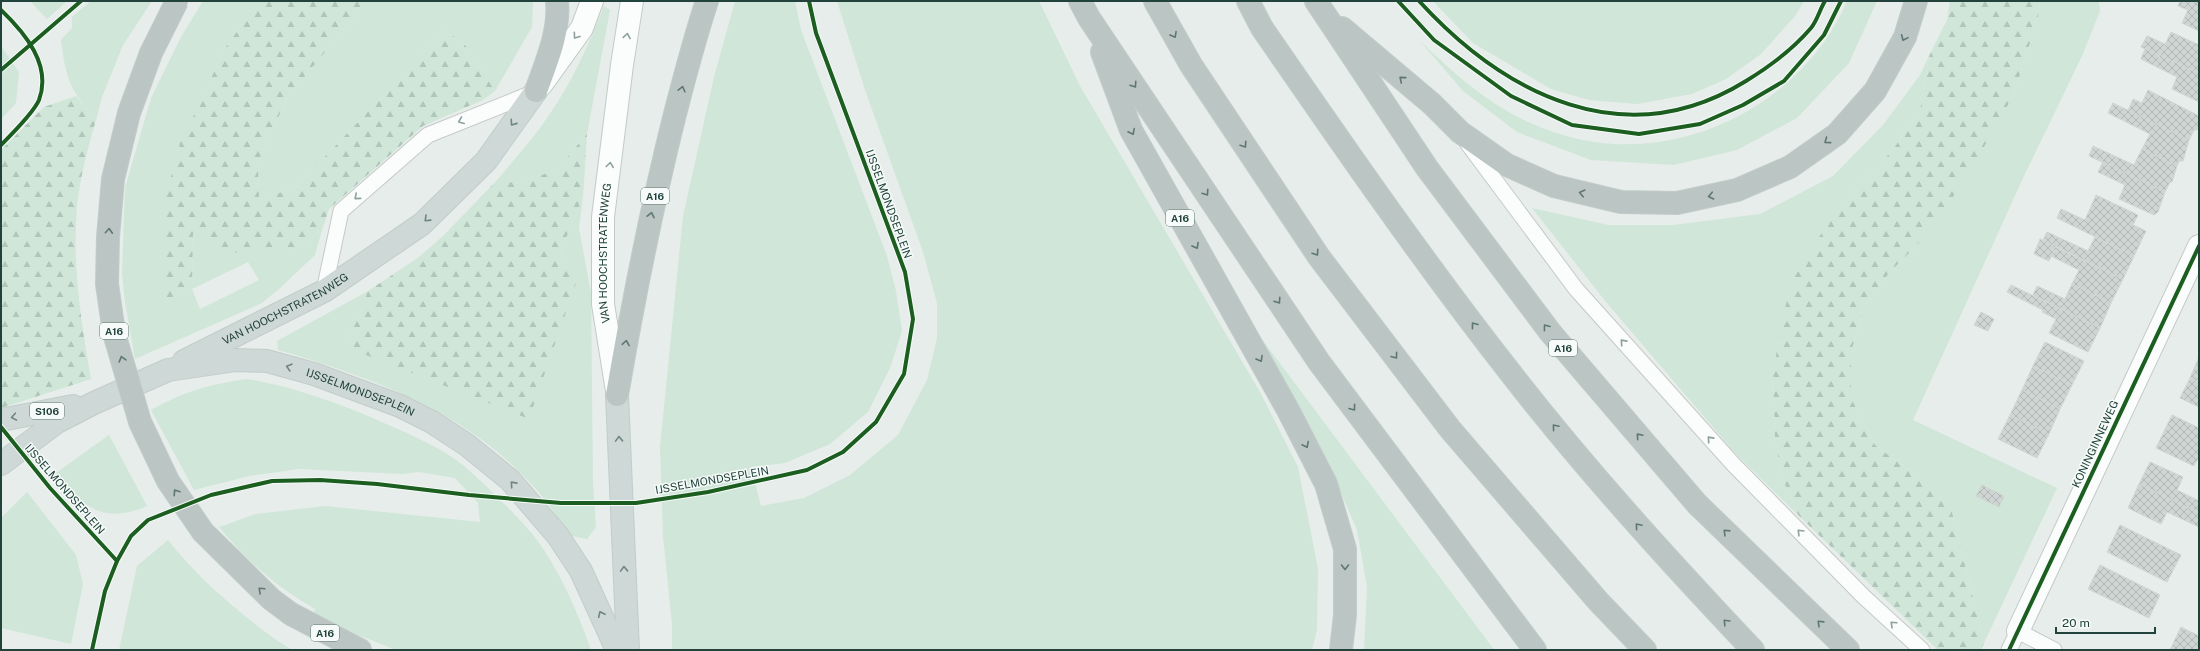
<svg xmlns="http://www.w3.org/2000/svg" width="2200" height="651" font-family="'Public Sans',sans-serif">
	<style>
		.green { fill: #cfe6d8; fill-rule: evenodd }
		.forest { fill: url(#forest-firs) }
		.building { fill: url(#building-cross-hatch); stroke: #cfd6d3 }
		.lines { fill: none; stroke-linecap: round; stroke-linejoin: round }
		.lane-casing { stroke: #c4cac8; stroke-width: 17 }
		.street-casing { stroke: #c4cac8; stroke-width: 24 }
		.secondary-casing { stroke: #c2cbc8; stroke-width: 24 }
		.primary-casing { stroke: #c2ccc9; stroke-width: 24 }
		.highway-casing { stroke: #c2ccc9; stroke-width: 24 }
		.lane { stroke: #fbfcfc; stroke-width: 15 }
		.street { stroke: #fbfcfc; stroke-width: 22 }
		.secondary { stroke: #fbfcfc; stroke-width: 22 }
		.primary { stroke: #ced8d6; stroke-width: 22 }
		.highway { stroke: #bbc5c3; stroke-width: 22 }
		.highway-bridge-casing { stroke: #c2ccc9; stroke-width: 24; stroke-linecap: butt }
		.highway-bridge { stroke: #bbc5c3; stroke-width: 22 }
		.cycleway-casing { stroke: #f6fbf9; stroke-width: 6 }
		.cycleway { stroke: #1b5e20; stroke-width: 4 }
		.oneway { stroke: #5f7772 }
		.oneway2 { stroke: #8ea09c }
		.oneway3 { stroke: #6f8681 }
		.labels { text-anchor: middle; stroke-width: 3; stroke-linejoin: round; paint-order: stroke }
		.shield { fill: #f6fbf9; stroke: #627a75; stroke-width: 1 }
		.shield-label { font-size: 10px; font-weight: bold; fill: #22433c }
		.street-label { font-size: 11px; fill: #22433c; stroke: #f6fbf9 }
	</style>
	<defs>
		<pattern id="forest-firs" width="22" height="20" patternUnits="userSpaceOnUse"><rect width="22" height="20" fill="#cfe6d8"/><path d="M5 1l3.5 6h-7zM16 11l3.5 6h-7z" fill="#b1c6ba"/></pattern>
		<pattern id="building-cross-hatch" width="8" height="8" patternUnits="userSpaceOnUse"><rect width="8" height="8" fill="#cfd5d3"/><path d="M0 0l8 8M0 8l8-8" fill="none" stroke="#b1b8b6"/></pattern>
	</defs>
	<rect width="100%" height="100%" fill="#e7edea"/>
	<g class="green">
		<path d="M30 1H67L47 19Z"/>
		<path d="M91 1H152L123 45 102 97 96 120C70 89 66 80 61 40L72 28V17Z"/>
		<path d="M203 1H259L223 51 204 95 164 301 192 289 193 232 293 250 322 230 315 255 280 288 262 303 135 359 125 302 122 273 125 188 151 98 181 37ZM248 262 259 280 200 309 192 289Z"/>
		<path d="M367 1H533L532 27 495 91 467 47 446 30 296 187 259 200 258 162 287 98Z"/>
		<path d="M735 1H795L801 30 887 256 896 291 902 331 890 368 868 412 830 444 785 463 751 467 761 506 804 498 850 475 898 435 927 380 937 338V303L923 252 865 90 837 1H1039L1080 86 1260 392 1298 467 1318 569 1317 630 1312 650H672V625L663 536 660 447 683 216 714 77Z"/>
		<path d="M1433 1H1804L1795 16 1761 54 1726 79 1692 94 1637 104 1589 100 1551 89 1473 43Z"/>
		<path d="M1847 1H1877L1849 63 1797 118 1737 150 1673 165 1591 160 1517 132 1463 91 1420 41C1464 83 1504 118 1563 135 1674 169 1802 107 1847 1Z"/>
		<path d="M2040 1H2099L2100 11 2082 56 2023 178 1913 420 2057 488 1984 643 1951 508 1911 472 1875 445 1851 398V352L1864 307 1889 273 1916 246 2013 96 2038 18Z"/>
		<path d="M604 6 610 10 587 134 556 170 516 184 499 178C515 158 533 139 547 118 571 84 589 45 604 6Z"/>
		<path d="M1 46 19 72 16 103 1 119Z"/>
		<path d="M1929 56 1920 110 1892 151 1853 193 1823 231 1773 378 1775 437 1781 475 1798 515 1735 453 1606 302 1532 208 1608 225H1673L1760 214 1833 176 1883 125 1920 75Z"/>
		<path d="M583 197 579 228 591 293 593 483 596 527 587 539 571 536C558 519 547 500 532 485 466 411 370 377 278 350L277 341 368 291 346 347 576 284 560 253Z"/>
		<path d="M1261 338 1492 647 1495 650H1364L1367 587 1357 530 1329 465Z"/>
		<path d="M247 379C295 387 339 403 384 423 411 435 441 447 464 466 486 485 508 507 527 528 555 559 577 610 591 650H396L356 634 314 613 315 609C274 585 249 563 219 527L256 514 325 506 480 522 478 503 455 478 419 472 403 474 299 469 249 476 194 490 151 410C183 392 210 384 247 379Z"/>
		<path d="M109 435 147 506C104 525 82 507 56 473Z"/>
		<path d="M27 492 76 555 83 584 71 644 1 628V518Z"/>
		<path d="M168 540C193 572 223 599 255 624 267 633 279 643 293 650H119L137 566Z"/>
	</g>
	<g class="forest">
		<path d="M259 1H367L287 98 258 162 259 200 296 187 446 30 467 47 495 91 483 100 423 126 329 209 322 230 293 250 226 253 193 232 192 289 164 301 166 196 180 143 204 95 223 51Z"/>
		<path d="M1950 1H2040L2038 18 2013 96 1984 147 1951 200 1916 246 1889 273 1864 307 1851 352V398L1875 445 1911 472 1951 508 1984 643 1981 650H1938L1798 515 1781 475 1775 437 1773 378 1780 327 1792 281 1823 231 1853 193 1892 151 1920 110 1929 56 1947 20Z"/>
		<path d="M76 96 96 120C88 148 80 177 77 206 72 264 81 322 91 379L1 408V150L44 107Z"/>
		<path d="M587 134 583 197 560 253 576 283 529 419 346 347 368 291 419 257 443 236 499 178 516 184 556 170Z"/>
	</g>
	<g class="building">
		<path d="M2180 1H2199V31L2182 23 2188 10 2178 6Z"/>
		<path d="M2171 32 2199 45V74L2160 55Z"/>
		<path d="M2147 36 2165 44 2160 55 2141 47Z"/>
		<path d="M2145 49 2160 55 2155 66 2141 59Z"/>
		<path d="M2160 55 2199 74V102L2172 89 2177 77 2155 66Z"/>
		<path d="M2148 90 2199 116V126L2197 130H2194L2189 140 2128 111 2133 99 2142 103Z"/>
		<path d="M2113 103 2189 140 2183 161H2179L2177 166 2142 149 2150 134 2108 113Z"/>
		<path d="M2093 146 2106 152 2102 162 2089 156Z"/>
		<path d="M2142 149 2177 166 2172 182H2170L2165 192 2102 162 2106 152 2134 165Z"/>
		<path d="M2103 162 2165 192 2158 212 2154 215 2119 199 2125 185 2098 172Z"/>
		<path d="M2096 195 2138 215 2133 225 2146 231 2134 256 2057 218 2061 209 2085 220Z"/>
		<path d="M2047 232 2088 251 2095 237 2134 256 2123 279 2043 240Z"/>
		<path d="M2040 239 2056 246 2049 261 2034 254Z"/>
		<path d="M2055 247 2123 279 2111 303 2072 284 2079 270 2051 256Z"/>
		<path d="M2072 284 2111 303 2100 328 2033 295 2037 286 2065 299Z"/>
		<path d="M2011 285 2100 328 2088 352 2049 333 2056 319 2042 312 2043 310 2007 292Z"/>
		<path d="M1981 312 1994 319 1988 331 1974 325Z"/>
		<path d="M2045 342 2084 361 2072 385 2033 366Z"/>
		<path d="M2199 357V382L2190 378Z"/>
		<path d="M2033 366 2072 385 2060 409 2022 390Z"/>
		<path d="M2190 378 2199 382V407L2180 398Z"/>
		<path d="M2022 390 2060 409 2049 434 2010 415Z"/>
		<path d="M2010 415 2049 434 2037 458 1998 439Z"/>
		<path d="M2172 415 2199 428V457L2194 466 2156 448Z"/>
		<path d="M2150 462 2183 477 2177 490 2199 501V513L2139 484Z"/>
		<path d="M2139 484 2199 513V527L2167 512 2161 524 2128 508Z"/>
		<path d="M1982 485 2004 496 1999 507 1976 496Z"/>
		<path d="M2120 525 2181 555 2167 582 2107 552Z"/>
		<path d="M2100 565 2160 595 2149 618 2088 589Z"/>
		<path d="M2181 627 2199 636V650H2170Z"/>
	</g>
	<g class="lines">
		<g class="lane-casing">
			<g id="lane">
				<path d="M1468 144 1576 289 1733 464 1864 597 1922 650"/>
				<path d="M324 291 341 211 428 135 535 92"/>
				<path d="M2009 650 2018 631 2054 650"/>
			</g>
		</g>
		<g class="street-casing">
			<path id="street" d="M2018 631 2199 246"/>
		</g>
		<g class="secondary-casing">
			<g id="secondary">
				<path d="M541 85 582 28 592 1"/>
				<path id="s1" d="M617 391 603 304V217L622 65 632 1"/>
			</g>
		</g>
		<g class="primary-casing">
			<g id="primary">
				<path id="s2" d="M184 361 324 291 422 224 486 161 536 91"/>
				<path d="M617 395 628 650"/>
				<path d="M1 420 73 406"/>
				<path id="s3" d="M1 464 57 422 94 403 168 370 236 360 267 361 314 374 400 406 432 422 467 445 510 480 558 536 581 571 617 650"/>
			</g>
		</g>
		<g class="highway-casing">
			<g id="highway">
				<path d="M1080 1 1089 18 1319 362 1535 650"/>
				<path d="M1155 1 1191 65 1319 257 1450 429 1598 601 1645 650"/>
				<path d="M1248 1 1262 28C1342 144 1422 260 1509 371 1585 469 1668 560 1753 650"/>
				<path d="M1316 1 1427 168 1550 332 1697 504 1848 650"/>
				<path d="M1342 28 1432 104 1460 132 1507 165 1554 186 1621 202 1677 203 1737 190 1790 167 1837 134 1875 91 1905 37 1916 1"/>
				<path d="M1102 52 1131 130 1288 410 1326 484 1345 549V615L1341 650"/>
				<path d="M536 91C546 63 560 32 557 1"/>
				<path d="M617 395C633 302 651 210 674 118 684 79 694 40 707 1"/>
				<path d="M291 614 360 650"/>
			</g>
		</g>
		<use href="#lane" class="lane"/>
		<use href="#street" class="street"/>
		<use href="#secondary" class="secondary"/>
		<use href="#primary" class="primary"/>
		<use href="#highway" class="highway"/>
		<g class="highway-bridge-casing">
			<path id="highway-bridge" d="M177 1 151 53 129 113 113 179 108 237 107 284 114 333 140 422 168 481 203 532 271 599 291 614"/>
		</g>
		<use href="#highway-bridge" class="highway-bridge"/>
		<g class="cycleway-casing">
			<g id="cycleway">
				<path d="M1398 1 1434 40 1511 96 1572 125 1639 134 1700 124 1743 105 1784 81 1824 35 1841 1"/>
				<path d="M1419 1C1505 95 1625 156 1746 81 1769 67 1793 49 1811 28 1817 21 1820 9 1825 1"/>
				<path d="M1 10C25 33 52 65 39 100 34 112 11 135 1 145"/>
				<path d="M1 70 81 1"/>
				<path d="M1 427 50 488 117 561"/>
				<path d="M92 650 105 591 117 561 131 536 148 520 211 495 272 481 320 480 377 484 469 495 561 503H636L708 492 807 470 843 452 876 422 904 374 913 319 905 272 816 33 809 1"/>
				<path d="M2009 650 2199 246"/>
			</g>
		</g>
		<use href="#cycleway" class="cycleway"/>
	</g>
	<defs><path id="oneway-chevron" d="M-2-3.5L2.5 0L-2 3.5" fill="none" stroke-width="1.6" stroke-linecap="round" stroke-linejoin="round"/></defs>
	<g class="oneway">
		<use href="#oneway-chevron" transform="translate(1174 35) rotate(61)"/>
		<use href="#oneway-chevron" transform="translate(1904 38) rotate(114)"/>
		<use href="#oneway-chevron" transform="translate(1402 79) rotate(-140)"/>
		<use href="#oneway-chevron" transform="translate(1134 85) rotate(56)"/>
		<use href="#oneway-chevron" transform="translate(682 89) rotate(-76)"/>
		<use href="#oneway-chevron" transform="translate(1132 132) rotate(63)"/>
		<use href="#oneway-chevron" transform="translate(1827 141) rotate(144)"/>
		<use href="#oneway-chevron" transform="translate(1244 145) rotate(56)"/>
		<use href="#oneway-chevron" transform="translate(1206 193) rotate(56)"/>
		<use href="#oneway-chevron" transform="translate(1582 193) rotate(-167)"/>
		<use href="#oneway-chevron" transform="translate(1711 196) rotate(168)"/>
		<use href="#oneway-chevron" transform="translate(651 215) rotate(-78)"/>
		<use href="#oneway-chevron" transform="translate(109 231) rotate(-86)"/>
		<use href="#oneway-chevron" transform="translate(1196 246) rotate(61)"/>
		<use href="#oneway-chevron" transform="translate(1316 253) rotate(56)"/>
		<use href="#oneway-chevron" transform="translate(1278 301) rotate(56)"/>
		<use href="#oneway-chevron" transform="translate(1474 325) rotate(-127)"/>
		<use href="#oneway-chevron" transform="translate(1546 327) rotate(-127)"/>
		<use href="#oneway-chevron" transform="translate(626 343) rotate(-81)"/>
		<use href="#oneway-chevron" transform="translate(1395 356) rotate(53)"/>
		<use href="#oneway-chevron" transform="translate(122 359) rotate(-106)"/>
		<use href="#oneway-chevron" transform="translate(1260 359) rotate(61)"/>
		<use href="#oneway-chevron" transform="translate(1353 408) rotate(53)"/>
		<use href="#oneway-chevron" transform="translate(1555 427) rotate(-130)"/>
		<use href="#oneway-chevron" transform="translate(1639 436) rotate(-131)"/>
		<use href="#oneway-chevron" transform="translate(1306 445) rotate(63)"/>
		<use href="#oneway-chevron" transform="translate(176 492) rotate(-124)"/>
		<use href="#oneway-chevron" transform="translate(1638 526) rotate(-130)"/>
		<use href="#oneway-chevron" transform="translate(1726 532) rotate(-136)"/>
		<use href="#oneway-chevron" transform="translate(1345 567) rotate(90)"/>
		<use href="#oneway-chevron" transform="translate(261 590) rotate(-137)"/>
		<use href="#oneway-chevron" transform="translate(1726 622) rotate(-134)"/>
		<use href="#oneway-chevron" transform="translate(1820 623) rotate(-136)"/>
	</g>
	<g class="oneway2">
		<use href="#oneway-chevron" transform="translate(576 36) rotate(126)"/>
		<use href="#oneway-chevron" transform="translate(627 36) rotate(-81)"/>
		<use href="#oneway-chevron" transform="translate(461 121) rotate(158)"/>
		<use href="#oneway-chevron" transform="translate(610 165) rotate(-82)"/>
		<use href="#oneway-chevron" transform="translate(357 197) rotate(139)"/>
		<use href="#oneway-chevron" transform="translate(1623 342) rotate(-132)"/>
		<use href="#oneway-chevron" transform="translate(1710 439) rotate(-132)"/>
		<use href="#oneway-chevron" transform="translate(1800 532) rotate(-135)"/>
		<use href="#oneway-chevron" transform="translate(1893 624) rotate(-137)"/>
	</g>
	<g class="oneway3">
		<use href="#oneway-chevron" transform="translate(513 123) rotate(125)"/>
		<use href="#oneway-chevron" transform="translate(427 219) rotate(136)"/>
		<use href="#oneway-chevron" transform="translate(289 367) rotate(-164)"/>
		<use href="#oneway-chevron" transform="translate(14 417) rotate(170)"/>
		<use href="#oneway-chevron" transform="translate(619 439) rotate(-92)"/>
		<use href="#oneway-chevron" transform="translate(513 484) rotate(-132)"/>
		<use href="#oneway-chevron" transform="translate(624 569) rotate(-92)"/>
		<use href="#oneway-chevron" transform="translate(601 614) rotate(-115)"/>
	</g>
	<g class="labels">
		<g class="shield">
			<rect x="641" y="188" width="28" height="16" rx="3"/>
			<rect x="1166" y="210" width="28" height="16" rx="3"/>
			<rect x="100" y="323" width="28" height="16" rx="3"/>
			<rect x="1549" y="340" width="28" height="16" rx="3"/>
			<rect x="30" y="403" width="34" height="16" rx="3"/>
			<rect x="311" y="625" width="28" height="16" rx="3"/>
		</g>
		<g class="shield-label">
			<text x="655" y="200">A16</text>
			<text x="1180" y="222">A16</text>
			<text x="114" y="335">A16</text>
			<text x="1563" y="352">A16</text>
			<text x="47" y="415">S106</text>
			<text x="325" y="637">A16</text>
		</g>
		<g class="street-label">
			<text transform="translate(889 204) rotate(70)" y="4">IJSSELMONDSEPLEIN</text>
			<text dy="4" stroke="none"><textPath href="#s1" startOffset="139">VAN HOOCHSTRATENWEG</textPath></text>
			<text dy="4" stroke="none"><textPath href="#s2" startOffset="114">VAN HOOCHSTRATENWEG</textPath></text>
			<text dy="4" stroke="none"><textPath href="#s3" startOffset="391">IJSSELMONDSEPLEIN</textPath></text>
			<text transform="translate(2095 444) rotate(-65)" y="4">KONINGINNEWEG</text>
			<text transform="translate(712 480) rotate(-10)" y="4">IJSSELMONDSEPLEIN</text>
			<text transform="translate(65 489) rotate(49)" y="4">IJSSELMONDSEPLEIN</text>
		</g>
	</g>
	<rect width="2200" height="651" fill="none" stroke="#22433c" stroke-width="4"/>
	<path d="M2056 627v6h99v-6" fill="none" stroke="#22433c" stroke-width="2"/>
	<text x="2062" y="627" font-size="12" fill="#22433c" stroke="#f6fbf9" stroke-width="3" paint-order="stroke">20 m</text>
</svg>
